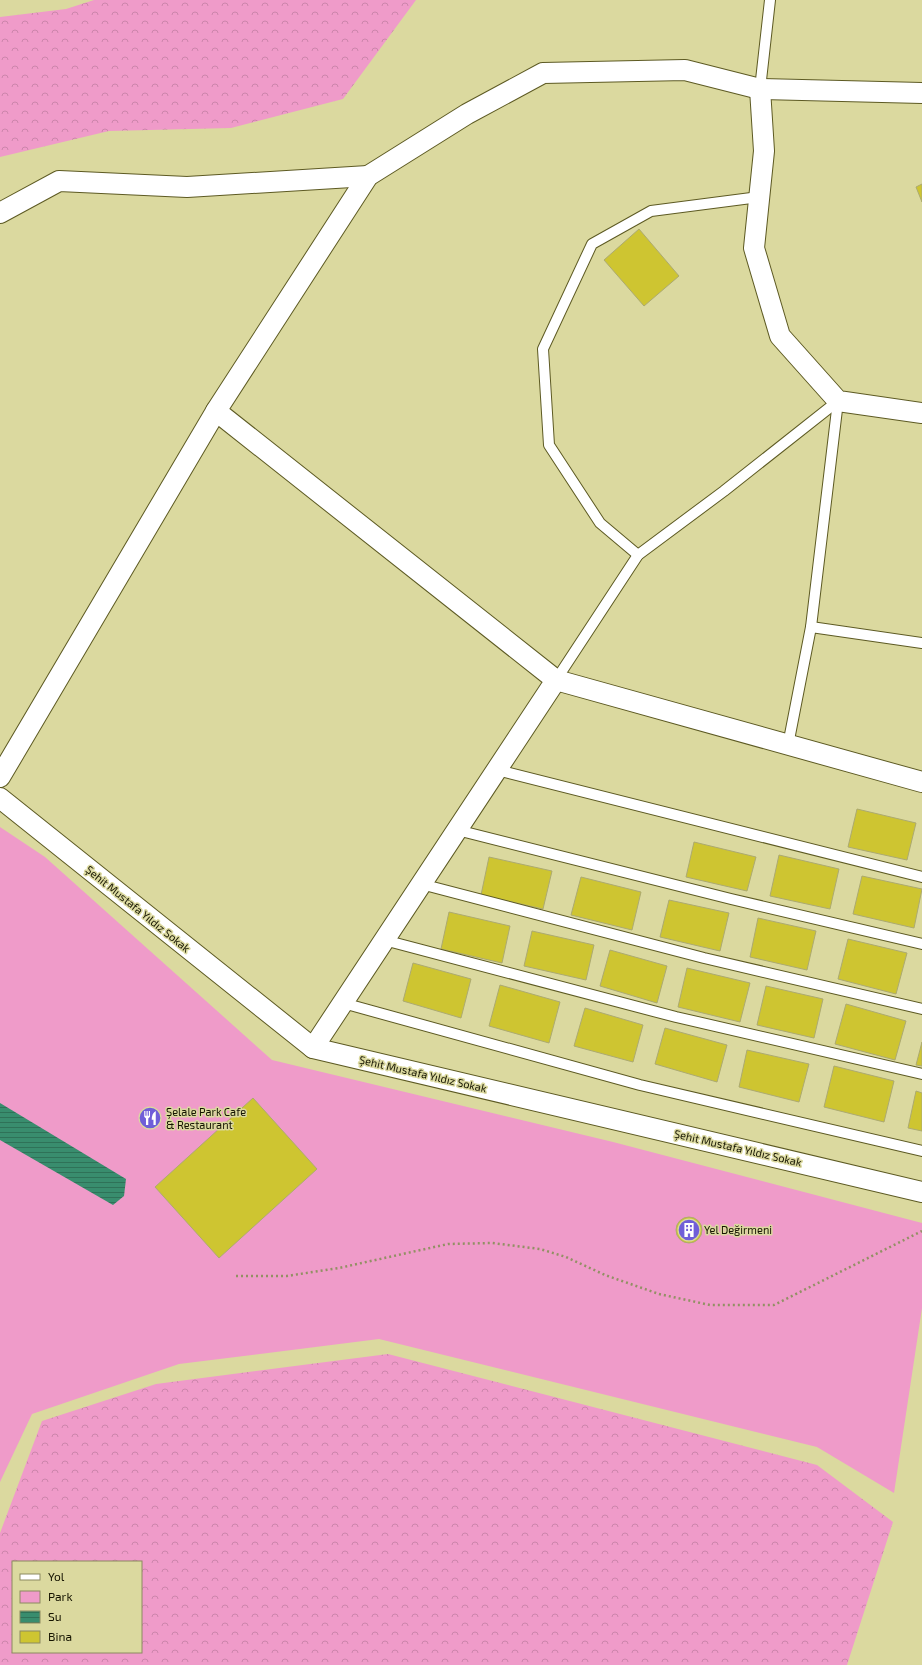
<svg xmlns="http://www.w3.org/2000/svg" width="922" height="1665" font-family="'Exo 2',sans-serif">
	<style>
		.forest { fill: url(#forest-crowns); fill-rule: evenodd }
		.park { fill: #ef9bc9 }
		.water { fill: url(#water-rules) }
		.building { fill: #cec531; stroke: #acaa71 }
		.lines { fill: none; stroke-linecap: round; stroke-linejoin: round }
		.service-casing { stroke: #5d5a23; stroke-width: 12 }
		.minor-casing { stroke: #5d5a23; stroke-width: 22 }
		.path { stroke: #929064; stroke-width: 2.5; stroke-dasharray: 2 3; stroke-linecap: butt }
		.service { stroke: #fff; stroke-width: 10 }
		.minor { stroke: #fff; stroke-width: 20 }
		.labels { text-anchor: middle; stroke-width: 3; stroke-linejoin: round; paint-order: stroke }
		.street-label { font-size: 11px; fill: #151401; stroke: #dbd99f }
		.poi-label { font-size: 11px; fill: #151401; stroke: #dbd99f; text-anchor: start }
	</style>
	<defs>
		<pattern id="forest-crowns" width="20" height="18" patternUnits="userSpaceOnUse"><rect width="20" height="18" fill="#ef9bc9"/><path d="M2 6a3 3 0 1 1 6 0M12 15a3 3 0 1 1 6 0" fill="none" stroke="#cc85ab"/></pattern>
		<pattern id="water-rules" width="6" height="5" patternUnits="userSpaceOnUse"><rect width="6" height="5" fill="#398d6e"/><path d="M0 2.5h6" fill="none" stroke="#2f7258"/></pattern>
	</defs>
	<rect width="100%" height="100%" fill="#dbd99f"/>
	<g class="forest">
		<path d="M94 0H416L343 99 231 128 109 131 0 157V17L66 9Z"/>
		<path d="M388 1354 817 1465 893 1522 847 1665H0V1533L42 1421 156 1384ZM13 1562H141V1652H13Z"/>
	</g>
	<path class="park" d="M0 827 45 857 272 1060 613 1142 922 1223V1308L894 1493 817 1447 379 1339 179 1364 32 1414 0 1482Z"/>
	<path class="water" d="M0 1103 126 1179 124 1196 113 1205 0 1140Z"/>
	<g class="building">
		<path d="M922 184V202L916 187Z"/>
		<path d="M639 229 679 276 644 306 604 260Z"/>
		<path d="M857 809 916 823 907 860 848 847Z"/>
		<path d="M694 842 756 857 747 891 686 877Z"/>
		<path d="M779 855 839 869 830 909 770 896Z"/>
		<path d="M489 857 552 871 543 909 481 895Z"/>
		<path d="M862 876 922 889 914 928 853 914Z"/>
		<path d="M581 877 641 892 632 930 571 915Z"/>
		<path d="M669 900 729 913 720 951 660 937Z"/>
		<path d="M449 912 510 926 502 963 441 949Z"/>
		<path d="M758 918 816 931 807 970 750 957Z"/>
		<path d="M532 931 594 945 586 980 524 966Z"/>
		<path d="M848 939 907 953 896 994 838 979Z"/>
		<path d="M610 950 667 966 657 1003 600 986Z"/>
		<path d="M413 963 471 979 461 1018 403 1001Z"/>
		<path d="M687 968 750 983 740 1022 678 1007Z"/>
		<path d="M500 985 560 1002 549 1043 489 1026Z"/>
		<path d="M766 986 823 999 814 1038 757 1025Z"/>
		<path d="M846 1004 906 1021 895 1060 835 1044Z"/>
		<path d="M585 1008 643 1025 633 1062 574 1046Z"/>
		<path d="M665 1028 727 1045 717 1082 655 1064Z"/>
		<path d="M922 1042V1066L916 1065Z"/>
		<path d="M747 1050 809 1064 799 1102 739 1087Z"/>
		<path d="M834 1066 894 1081 884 1122 824 1107Z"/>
		<path d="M916 1091 922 1093V1131L908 1128Z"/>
		<path d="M253 1098 317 1169 219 1258 155 1187Z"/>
		<circle cx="689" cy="1230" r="13"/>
	</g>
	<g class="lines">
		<g class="service-casing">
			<g id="service">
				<path d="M760 89 770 0"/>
				<path d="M638 555 600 523 549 445 543 349 592 244 651 211 759 197"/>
				<path d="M811 627 922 643"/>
				<path d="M556 680 638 555 724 491 838 401"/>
				<path d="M788 745 811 627 838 401"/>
				<path d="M497 770 922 877"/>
				<path d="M457 830 731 899 922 944"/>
				<path d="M421 884 704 958 922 1009"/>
				<path d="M384 940 676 1017 922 1074"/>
				<path d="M343 1003 640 1085 922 1151"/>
			</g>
		</g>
		<g class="minor-casing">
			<g id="minor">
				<path d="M760 89 764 151 754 248 780 336 838 401 922 413"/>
				<path d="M0 213 59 181 187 187 368 176"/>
				<path d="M556 680 922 782"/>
				<path d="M0 777 216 411"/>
				<path d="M0 798 313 1048 922 1192"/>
				<path d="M313 1048 556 680 216 411 368 176 467 114 543 73 685 70 760 89 922 93"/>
			</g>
		</g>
		<path class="path" d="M236 1276H287L339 1268 448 1244 492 1243 540 1249 566 1257 605 1275 659 1294 710 1305H774L922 1231"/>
		<use href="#service" class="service"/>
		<use href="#minor" class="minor"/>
	</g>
	<defs>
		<g id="restaurant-disc" transform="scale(1.15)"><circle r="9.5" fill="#705ed8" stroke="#dbd99f"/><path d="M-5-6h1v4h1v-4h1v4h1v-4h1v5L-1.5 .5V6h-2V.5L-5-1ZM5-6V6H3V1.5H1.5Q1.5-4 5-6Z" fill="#fff"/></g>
		<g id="building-disc" transform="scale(1.15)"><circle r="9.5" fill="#705ed8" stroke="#dbd99f"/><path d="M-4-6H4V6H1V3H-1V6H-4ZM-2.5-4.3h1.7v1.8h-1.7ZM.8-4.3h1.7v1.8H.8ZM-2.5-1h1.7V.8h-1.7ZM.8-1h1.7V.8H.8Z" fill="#fff"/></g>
	</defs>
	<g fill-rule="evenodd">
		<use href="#restaurant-disc" x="150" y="1118"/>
		<use href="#building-disc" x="689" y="1230"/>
	</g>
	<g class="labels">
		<g class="street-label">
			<text transform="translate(138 909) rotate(39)" y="4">Şehit Mustafa Yıldız Sokak</text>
			<text transform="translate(423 1074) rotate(13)" y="4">Şehit Mustafa Yıldız Sokak</text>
			<text transform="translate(738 1148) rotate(13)" y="4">Şehit Mustafa Yıldız Sokak</text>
		</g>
		<g class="poi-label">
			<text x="166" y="1116">Şelale Park Cafe<tspan x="166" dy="13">&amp; Restaurant</tspan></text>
			<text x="704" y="1234">Yel Değirmeni</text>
		</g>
	</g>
	<rect x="12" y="1561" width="130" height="92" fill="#dbd99f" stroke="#8c8a60"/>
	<rect x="20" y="1574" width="20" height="6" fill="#ffffff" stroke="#8c8a60"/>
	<text x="48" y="1581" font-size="12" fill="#151401">Yol</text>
	<rect x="20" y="1591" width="20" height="12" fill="#ef9bc9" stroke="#8c8a60"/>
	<text x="48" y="1601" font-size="12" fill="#151401">Park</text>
	<rect x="20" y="1611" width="20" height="12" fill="url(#water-rules)" stroke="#8c8a60"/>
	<text x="48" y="1621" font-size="12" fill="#151401">Su</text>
	<rect x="20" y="1631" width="20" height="12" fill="#cec531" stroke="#8c8a60"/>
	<text x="48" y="1641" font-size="12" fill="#151401">Bina</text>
</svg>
